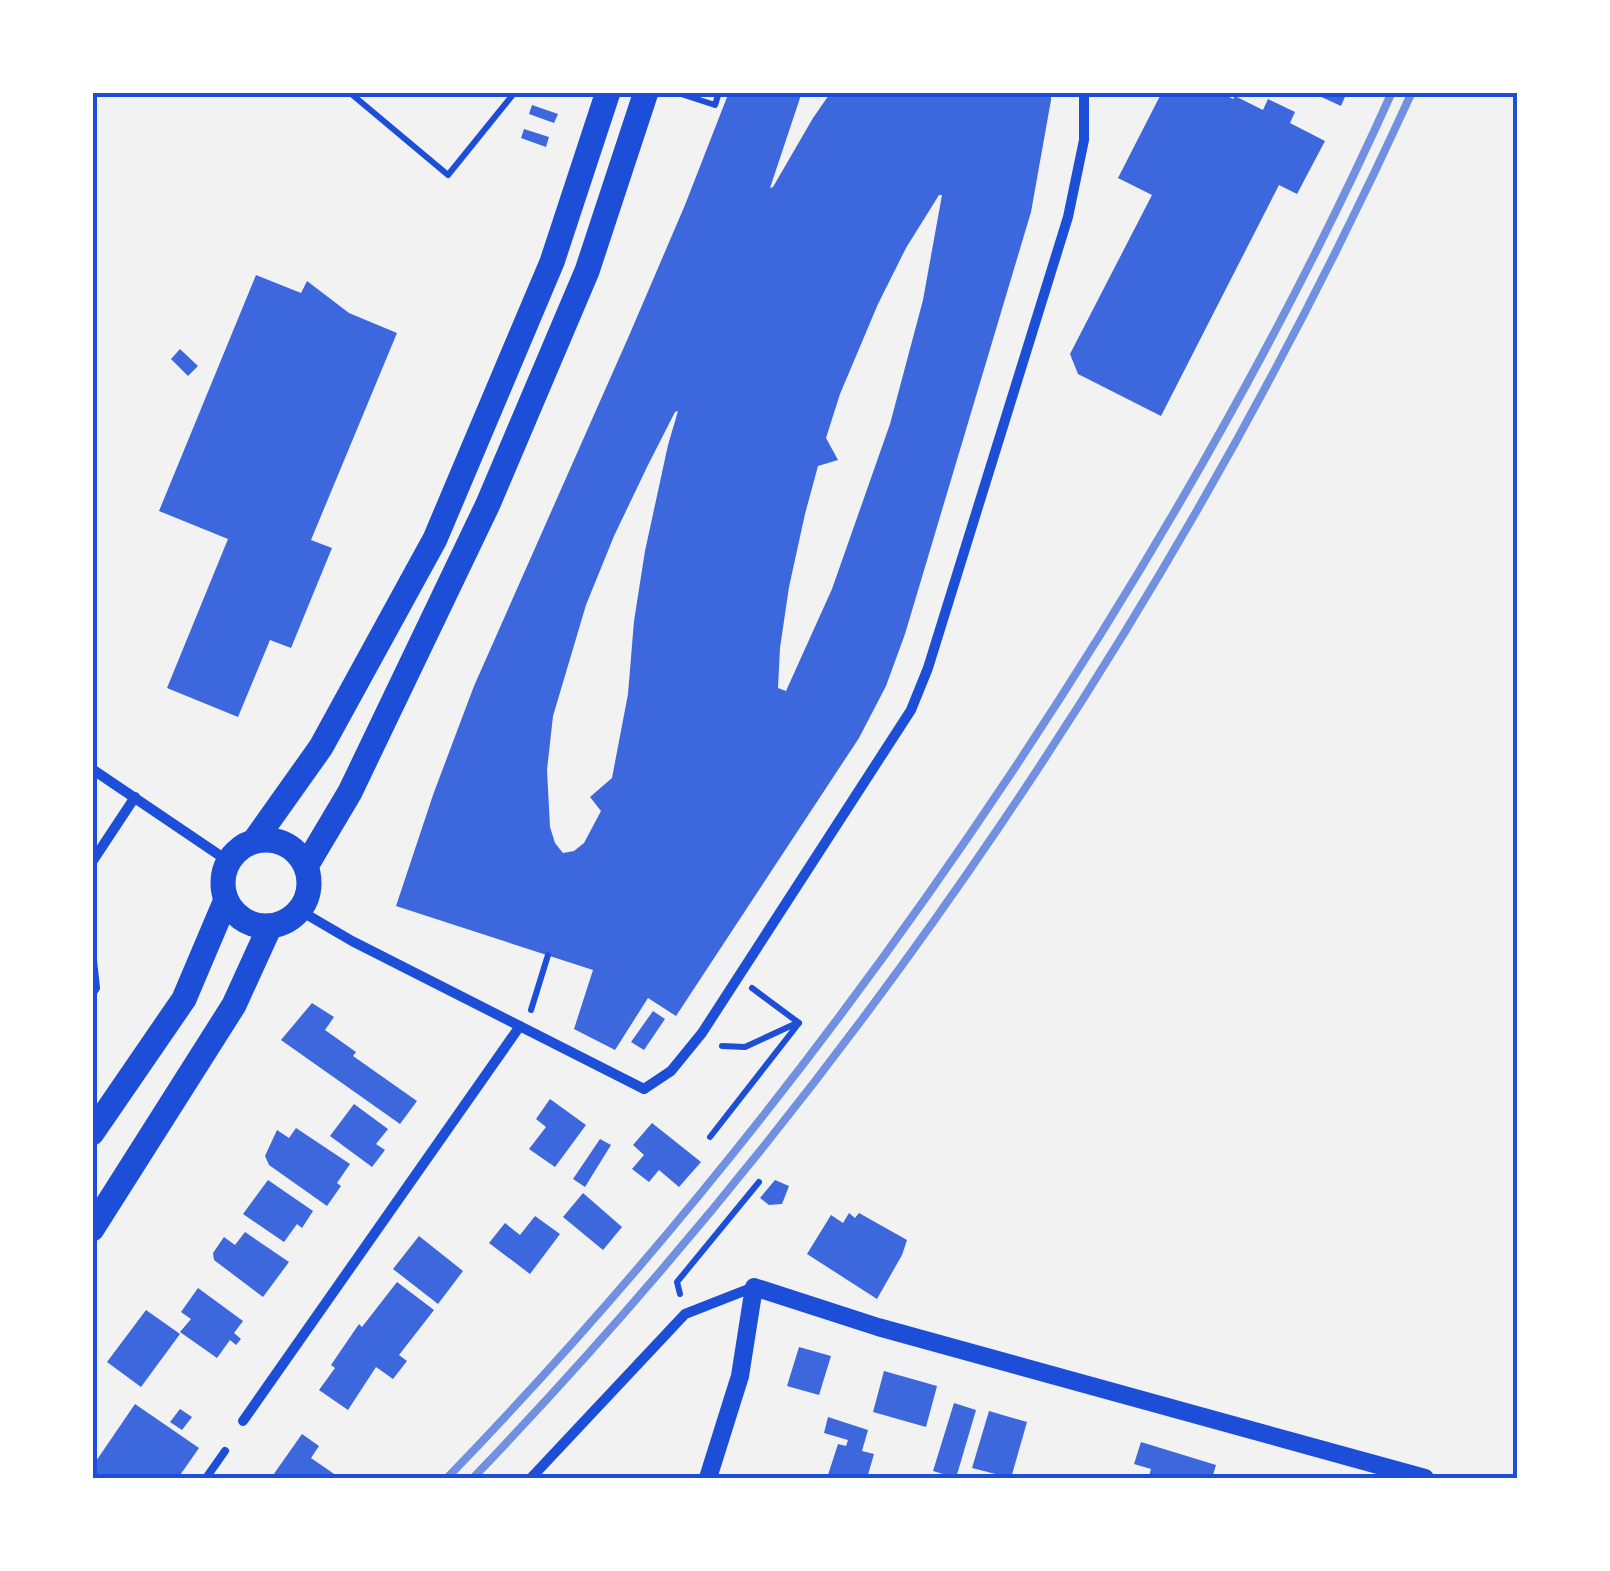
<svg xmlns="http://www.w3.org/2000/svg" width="1610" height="1571" font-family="Inter,sans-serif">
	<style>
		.building { fill: #3d67dc; fill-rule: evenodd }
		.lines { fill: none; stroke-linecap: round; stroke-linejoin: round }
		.path { stroke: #1d4ed8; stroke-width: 6 }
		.service { stroke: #1d4ed8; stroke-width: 8 }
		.minor { stroke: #1d4ed8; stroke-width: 10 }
		.tertiary { stroke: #1d4ed8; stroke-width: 18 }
		.primary { stroke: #1d4ed8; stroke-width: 25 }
		.rail { stroke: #7290e2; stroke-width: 8 }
		.neatline { fill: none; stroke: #1d4ed8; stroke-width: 4 }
	</style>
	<rect width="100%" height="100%" fill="#f2f2f2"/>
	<g class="building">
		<path d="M729 92H802L770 188 773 187 813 118 831 92H1051V100L1031 212 905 634 886 686 859 738 676 1016 648 998 615 1050 574 1029 593 970 396 906 433 795 474 686 628 338 685 205ZM939 195H942L923 300 890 424 832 589 786 691 778 688 780 648 789 587 805 514 818 466 838 460 826 438 840 394 878 304 906 248ZM678 411 668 445 645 551 634 621 628 694 612 778 590 797 601 811 584 843 574 851 563 853 555 843 550 827 547 770 553 716 586 605 614 536 648 465 675 412Z"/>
		<path d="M1162 92H1220L1233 99 1235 96 1263 110 1268 99 1295 112 1290 123 1325 141 1297 194 1279 185 1161 416 1078 374 1070 354 1152 195 1118 178Z"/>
		<path d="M1318 92H1347L1341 106 1317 95Z"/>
		<path d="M532 105 558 114 554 123 529 114Z"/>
		<path d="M524 129 549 137 546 147 521 138Z"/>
		<path d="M256 275 301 293 307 281 349 313 397 333 311 540 332 548 291 648 270 640 238 717 167 688 228 539 159 511Z"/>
		<path d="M180 349 198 366 188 376 171 359Z"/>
		<path d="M312 1003 334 1017 325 1030 356 1052 353 1056 417 1101 400 1124 281 1040Z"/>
		<path d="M653 1011 665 1019 644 1050 631 1042Z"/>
		<path d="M550 1099 586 1125 555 1167 529 1149 546 1127 536 1119Z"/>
		<path d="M354 1104 388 1129 376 1144 385 1150 372 1167 330 1136Z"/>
		<path d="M652 1123 701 1162 679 1187 659 1170 649 1182 632 1169 644 1155 633 1145Z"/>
		<path d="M296 1128 350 1164 337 1183 341 1186 327 1206 269 1165 265 1156 277 1130 289 1138Z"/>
		<path d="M600 1139 611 1145 585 1187 573 1179Z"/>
		<path d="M268 1180 313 1211 302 1228 297 1224 284 1242 243 1214Z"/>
		<path d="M775 1180 789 1186 782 1204 769 1205 760 1198Z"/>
		<path d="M583 1193 622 1227 603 1250 563 1217Z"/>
		<path d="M849 1213 855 1218 859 1213 907 1240 902 1255 877 1299 807 1254 831 1215 843 1223Z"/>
		<path d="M535 1216 560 1234 530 1274 489 1243 505 1223 520 1235Z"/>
		<path d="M245 1232 289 1262 263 1297 214 1260 213 1253 224 1237 235 1245Z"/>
		<path d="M419 1236 463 1271 438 1304 393 1269Z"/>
		<path d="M397 1282 434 1310 399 1355 407 1361 393 1379 376 1367 348 1410 319 1390 335 1368 331 1365 359 1324 362 1327Z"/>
		<path d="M198 1288 243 1321 234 1333 241 1339 236 1345 230 1340 217 1358 180 1332 191 1319 181 1312Z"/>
		<path d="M146 1310 180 1334 141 1387 107 1362Z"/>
		<path d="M799 1347 831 1356 819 1395 787 1386Z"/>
		<path d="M884 1371 937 1386 926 1427 873 1412Z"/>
		<path d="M954 1403 976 1410 956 1478 933 1471Z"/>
		<path d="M135 1404 199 1448 178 1478H92V1467Z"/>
		<path d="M180 1409 192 1417 182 1430 170 1422Z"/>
		<path d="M989 1411 1027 1422 1011 1478 972 1468Z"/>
		<path d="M828 1417 868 1430 862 1451 874 1454 867 1478H827L838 1444 846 1446 848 1440 824 1433Z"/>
		<path d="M302 1434 319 1446 311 1458 340 1478H271Z"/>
		<path d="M1141 1442 1216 1465 1213 1475 1221 1478H1157L1149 1476 1151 1469 1134 1464Z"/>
	</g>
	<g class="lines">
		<g class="path">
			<path d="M349 92 448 175 515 92"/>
			<path d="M675 92 715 105 719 92"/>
			<path d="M752 988 799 1023"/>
			<path d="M531 1010 548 955"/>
			<path d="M722 1046 745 1047 797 1023"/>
			<path d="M710 1137 799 1023"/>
			<path d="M680 1294 677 1282 759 1182"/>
		</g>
		<path class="service" d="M206 1478 225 1451"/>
		<g class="minor">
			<path d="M92 769 228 861"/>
			<path d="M92 862 135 797"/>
			<path d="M299 910 352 941 644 1089 671 1071 702 1033 911 710 928 668 1068 217 1084 140V92"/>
			<path d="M92 960 95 988 92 992"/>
			<path d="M243 1421 520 1026"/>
			<path d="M531 1478 685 1314 754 1287"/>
		</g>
		<path class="tertiary" d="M708 1478 740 1376 754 1287 878 1327 1425 1478"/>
		<g class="primary">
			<circle cx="266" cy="883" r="43"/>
			<path d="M255 840 321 747 435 539 552 262 608 92"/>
			<path d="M306 866 350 792 488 504 587 271 646 92"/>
			<path d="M92 1133 184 999 226 900"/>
			<path d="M92 1229 234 1005 270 926"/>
		</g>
		<g class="rail">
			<path d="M447 1478C657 1261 845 1023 1012 772 1156 555 1285 330 1392 92"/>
			<path d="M473 1478C860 1075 1180 601 1412 92"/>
		</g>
	</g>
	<rect width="1610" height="1571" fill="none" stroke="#ffffff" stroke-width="190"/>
	<rect x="95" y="95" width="1420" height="1381" class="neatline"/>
</svg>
